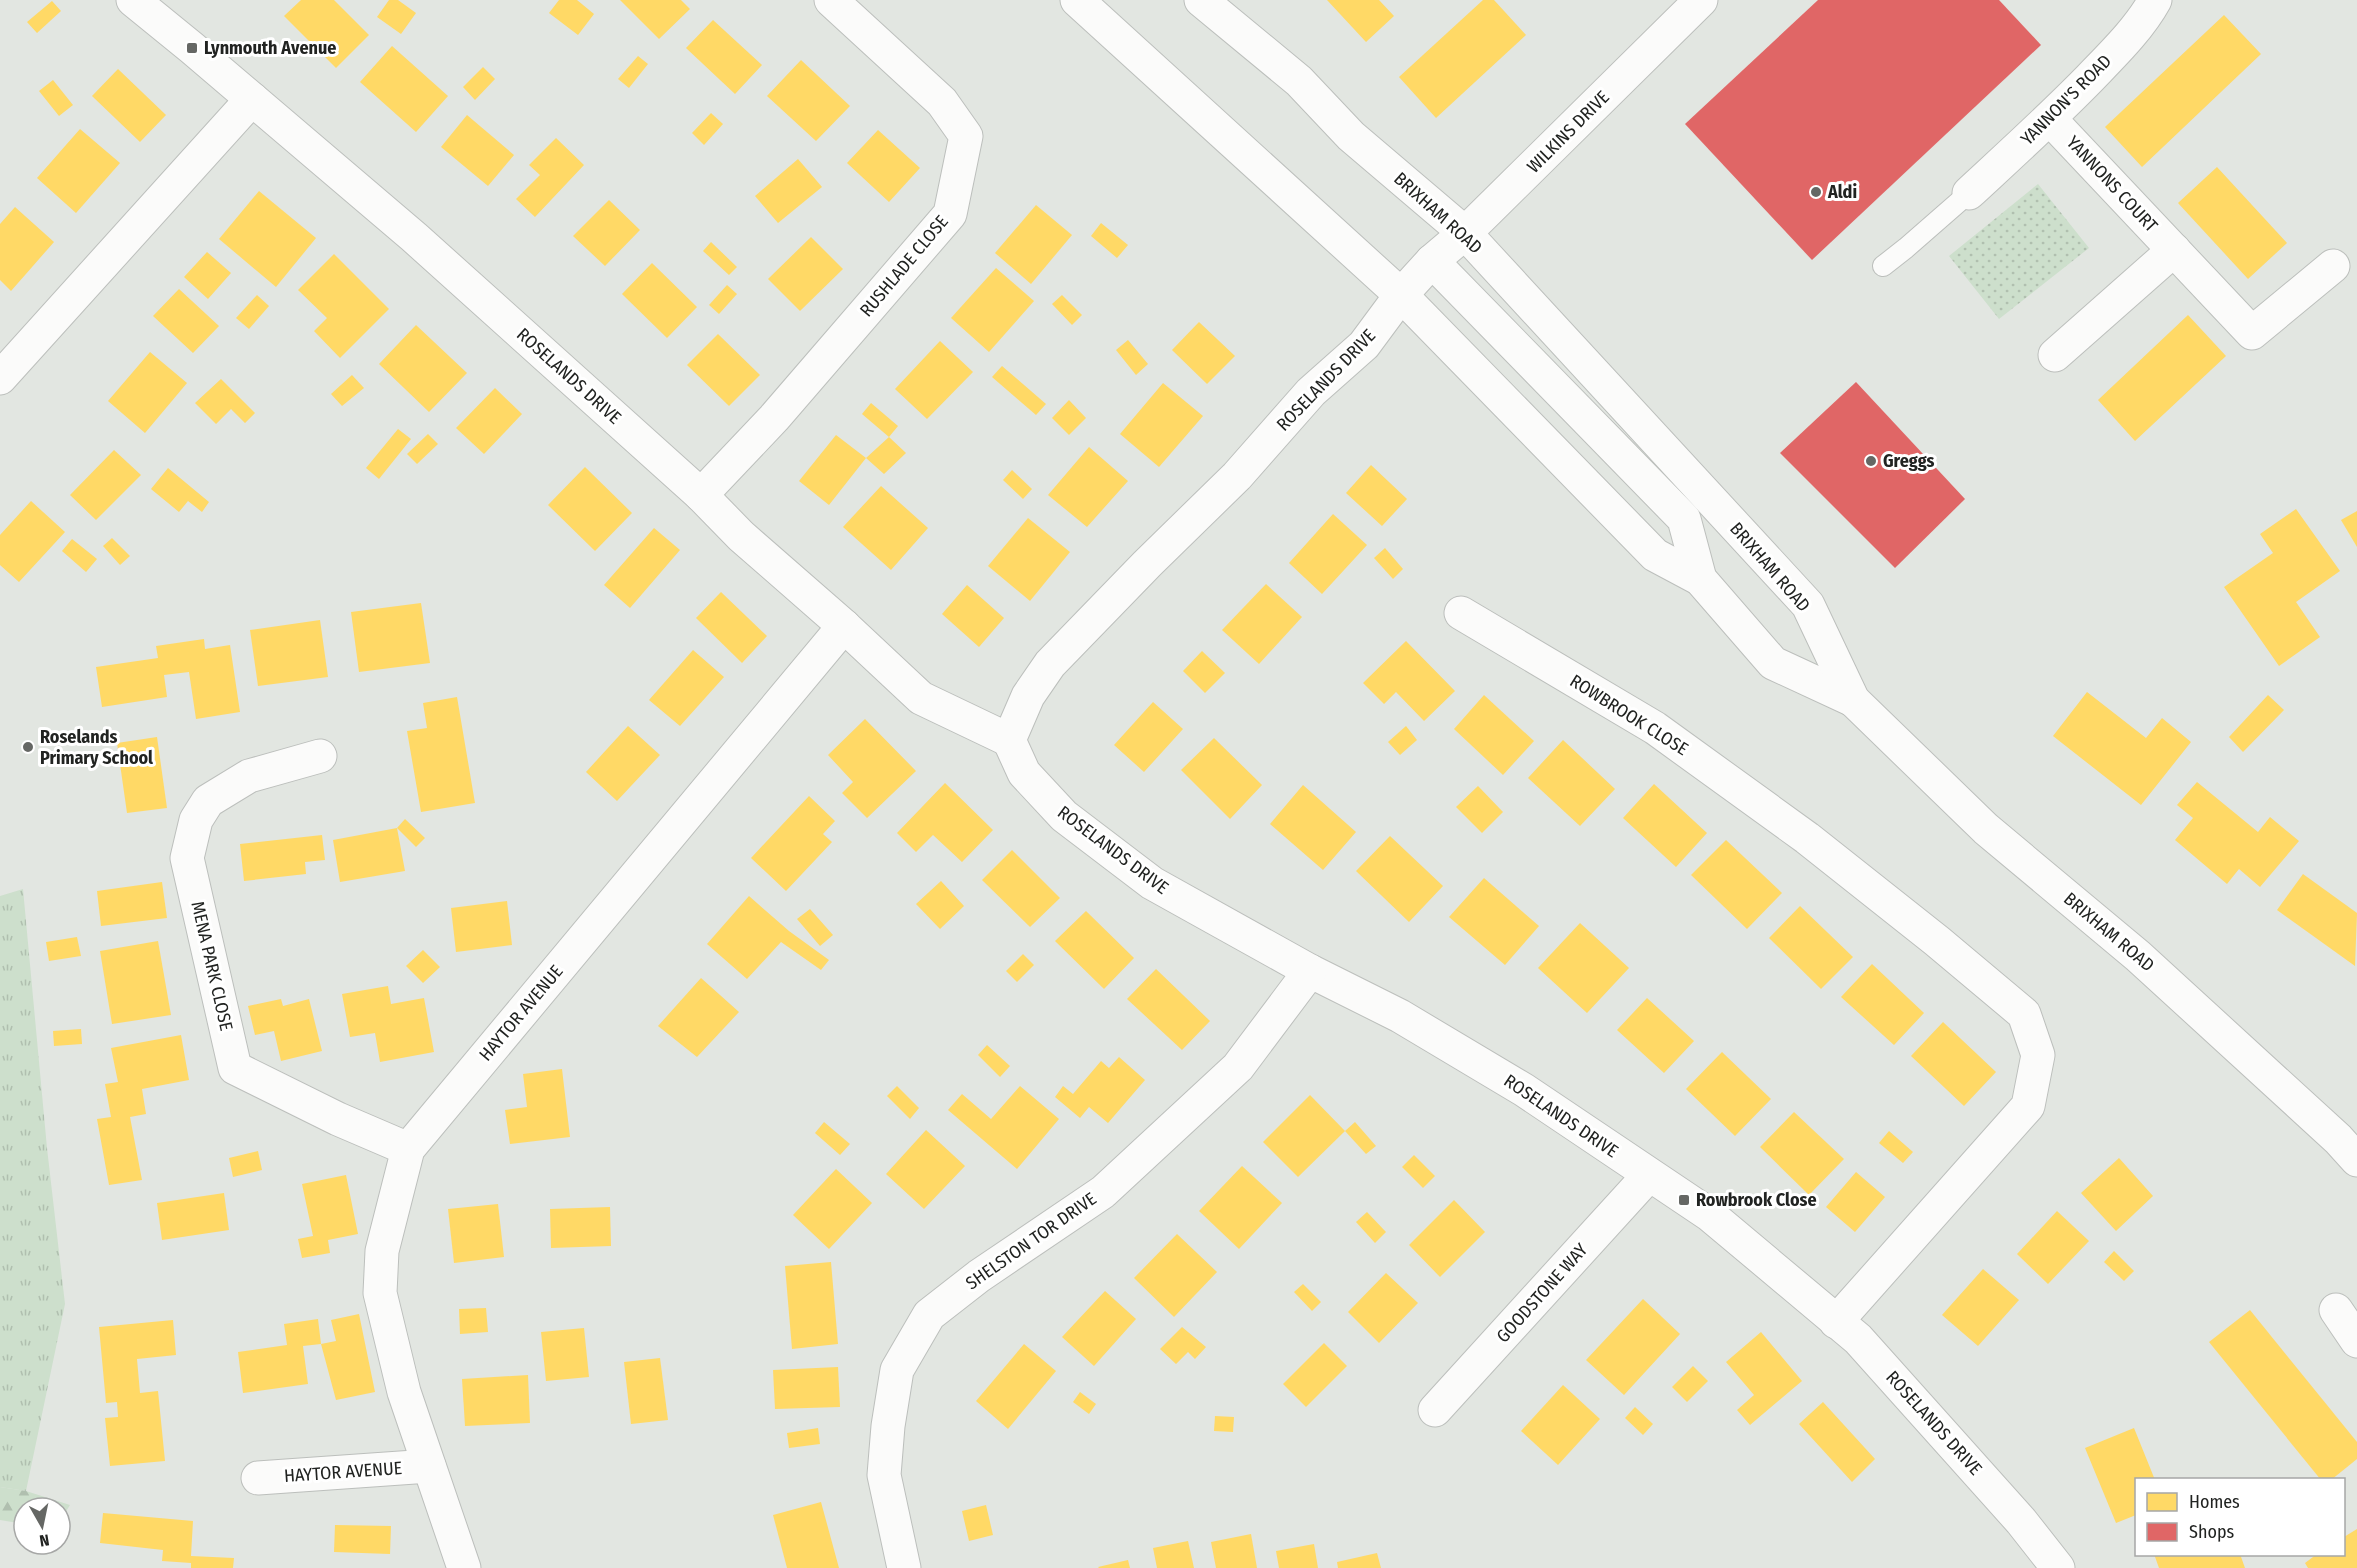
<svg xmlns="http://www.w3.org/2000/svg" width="2357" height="1568" font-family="'Fira Sans Condensed',sans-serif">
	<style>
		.grass { fill: url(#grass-tufts) }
		.forest { fill: url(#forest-firs) }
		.park { fill: url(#park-dots) }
		.homes { fill: #ffd966 }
		.shops { fill: #e06666 }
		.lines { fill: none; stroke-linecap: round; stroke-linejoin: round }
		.lane-casing { stroke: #bcbfbc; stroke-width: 22 }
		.street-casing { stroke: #bcbfbc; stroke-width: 35 }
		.primary-casing { stroke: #bcbfbc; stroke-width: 35 }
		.lane { stroke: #fbfbfa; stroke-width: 20 }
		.street { stroke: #fbfbfa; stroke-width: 33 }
		.primary { stroke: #fbfbfa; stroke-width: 33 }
		.poi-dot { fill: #656764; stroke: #fff; stroke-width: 2 }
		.labels { text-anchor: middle; stroke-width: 6; stroke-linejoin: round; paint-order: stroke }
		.poi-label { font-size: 18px; font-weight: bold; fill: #212321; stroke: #fff; text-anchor: start }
		.street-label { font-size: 18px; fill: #212321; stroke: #fff }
	</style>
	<defs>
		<pattern id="grass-tufts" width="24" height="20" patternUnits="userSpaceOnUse" patternTransform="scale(1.5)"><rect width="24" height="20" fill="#cddfcc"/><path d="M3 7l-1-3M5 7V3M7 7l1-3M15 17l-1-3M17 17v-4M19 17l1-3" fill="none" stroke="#b0bfaf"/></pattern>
		<pattern id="forest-firs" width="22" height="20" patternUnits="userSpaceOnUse" patternTransform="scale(1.5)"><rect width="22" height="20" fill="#cddfcc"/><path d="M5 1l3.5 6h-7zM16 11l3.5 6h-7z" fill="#b0bfaf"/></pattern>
		<pattern id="park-dots" width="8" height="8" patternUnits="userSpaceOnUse" patternTransform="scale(1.5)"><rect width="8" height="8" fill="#cddfcc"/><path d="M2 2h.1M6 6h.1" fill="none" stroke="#b0bfaf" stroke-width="1.8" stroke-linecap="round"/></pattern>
	</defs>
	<rect width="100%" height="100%" fill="#e2e6e1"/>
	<path class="grass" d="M23 889 47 1148 65 1304 26 1491 0 1487V896Z"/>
	<path class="forest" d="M0 1487 26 1491 70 1505 60 1521V1508H24V1524L0 1520Z"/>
	<path class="park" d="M2038 184 2089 248 1999 319 1949 256Z"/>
	<g class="homes">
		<path d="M301 0H334L369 35 336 68 284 16Z"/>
		<path d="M389 0H398L416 13 401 34 377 17Z"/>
		<path d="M559 0H577L594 14 578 35 549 13Z"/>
		<path d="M620 0H681L690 9 659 39Z"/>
		<path d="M1327 0H1379L1394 16 1366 42Z"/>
		<path d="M1483 0H1494L1526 35 1436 118 1399 77Z"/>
		<path d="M52 1 61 11 37 33 27 22Z"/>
		<path d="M2224 15 2261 54 2142 167 2105 127Z"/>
		<path d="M713 20 762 65 735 94 686 48Z"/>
		<path d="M392 46 448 96 416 132 360 82Z"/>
		<path d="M638 56 648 64 629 88 618 79Z"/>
		<path d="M801 60 850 106 816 141 767 96Z"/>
		<path d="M483 67 495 79 475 100 463 87Z"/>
		<path d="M118 69 166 115 140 142 92 96Z"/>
		<path d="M53 80 73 105 59 116 39 91Z"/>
		<path d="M711 113 723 124 704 145 692 133Z"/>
		<path d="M467 115 514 155 488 186 441 147Z"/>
		<path d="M80 129 120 163 76 213 37 178Z"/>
		<path d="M878 130 920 168 889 202 847 163Z"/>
		<path d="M556 138 584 165 535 217 516 199 540 175 529 165Z"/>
		<path d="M798 159 822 187 778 223 755 196Z"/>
		<path d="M2217 167 2287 243 2248 279 2178 203Z"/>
		<path d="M259 191 316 238 276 287 219 239Z"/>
		<path d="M609 200 640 230 605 266 573 236Z"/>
		<path d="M1036 205 1072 235 1031 284 995 253Z"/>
		<path d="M15 207 54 242 11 291 0 280V224Z"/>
		<path d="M1101 223 1128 245 1117 258 1091 236Z"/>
		<path d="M811 237 843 269 800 311 768 279Z"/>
		<path d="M711 242 737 267 729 275 703 251Z"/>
		<path d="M207 252 231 273 208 299 184 277Z"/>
		<path d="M334 254 389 309 340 358 314 331 327 318 298 290Z"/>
		<path d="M652 263 697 307 667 338 622 294Z"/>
		<path d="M996 268 1034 301 989 352 951 318Z"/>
		<path d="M727 285 737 294 719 314 709 305Z"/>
		<path d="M179 289 219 326 193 353 153 316Z"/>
		<path d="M257 295 269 306 249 329 236 318Z"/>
		<path d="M1062 295 1082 315 1072 325 1052 304Z"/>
		<path d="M2188 315 2226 356 2135 441 2098 400Z"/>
		<path d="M1199 322 1235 356 1207 384 1172 350Z"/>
		<path d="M416 325 467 373 429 412 379 364Z"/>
		<path d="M718 334 760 375 729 406 687 365Z"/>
		<path d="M1128 340 1148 364 1136 375 1116 350Z"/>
		<path d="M940 341 973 372 927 419 895 389Z"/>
		<path d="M150 352 187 383 145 433 108 401Z"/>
		<path d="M1002 366 1046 404 1036 415 992 377Z"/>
		<path d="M352 375 364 388 342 406 331 394Z"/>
		<path d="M221 379 255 413 245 423 231 409 216 424 195 403Z"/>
		<path d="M1163 383 1203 416 1159 467 1120 434Z"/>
		<path d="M495 388 522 414 484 454 456 428Z"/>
		<path d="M1069 400 1086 418 1069 435 1052 418Z"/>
		<path d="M871 403 898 426 889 437 862 414Z"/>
		<path d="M398 429 411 439 379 479 366 468Z"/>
		<path d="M428 434 438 444 417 464 407 454Z"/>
		<path d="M836 435 866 458 829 505 799 481Z"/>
		<path d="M889 437 906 453 884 474 866 458Z"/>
		<path d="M1089 447 1128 481 1087 527 1048 495Z"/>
		<path d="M114 450 141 475 96 520 70 495Z"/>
		<path d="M1371 465 1407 499 1382 526 1346 493Z"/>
		<path d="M585 467 632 513 595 551 548 505Z"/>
		<path d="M168 468 209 502 202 512 188 501 179 512 151 489Z"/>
		<path d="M1012 470 1032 489 1023 499 1003 480Z"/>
		<path d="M881 486 928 528 891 570 843 527Z"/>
		<path d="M31 501 65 532 19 582 0 565V535Z"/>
		<path d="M2296 509 2340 571 2296 602 2320 637 2279 666 2224 587 2273 553 2260 534Z"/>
		<path d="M2357 511V547L2341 520Z"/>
		<path d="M1333 514 1367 545 1322 594 1289 563Z"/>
		<path d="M1028 518 1070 552 1030 601 988 566Z"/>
		<path d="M654 528 680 550 630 608 604 585Z"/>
		<path d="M112 538 130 556 120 565 103 546Z"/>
		<path d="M72 539 97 559 86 572 62 551Z"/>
		<path d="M1385 548 1403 569 1393 579 1374 558Z"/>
		<path d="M1266 584 1302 617 1259 664 1222 630Z"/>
		<path d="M967 585 1004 618 979 647 942 614Z"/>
		<path d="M721 592 767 636 742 663 696 618Z"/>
		<path d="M421 603 430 663 359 672 351 612Z"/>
		<path d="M320 620 328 677 258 686 250 630Z"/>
		<path d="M204 639 205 649 230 645 240 712 196 719 189 672 164 675 167 697 102 707 96 667 158 658 156 646Z"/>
		<path d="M1406 641 1455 691 1424 721 1396 692 1384 704 1363 683Z"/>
		<path d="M693 650 724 677 680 726 649 700Z"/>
		<path d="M1202 651 1225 673 1205 693 1183 671Z"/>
		<path d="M2087 692 2146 738 2162 718 2191 742 2141 805 2053 736Z"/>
		<path d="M1484 695 1534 741 1503 775 1454 729Z"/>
		<path d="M2268 695 2284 710 2243 752 2229 737Z"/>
		<path d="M457 697 475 803 421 812 407 731 427 728 423 703Z"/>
		<path d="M1153 702 1183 729 1144 772 1114 745Z"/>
		<path d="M865 719 916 771 867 818 842 793 853 782 828 755Z"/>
		<path d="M628 726 660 755 617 801 586 772Z"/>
		<path d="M1406 726 1417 740 1400 755 1388 742Z"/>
		<path d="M157 737 167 808 127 813 117 743Z"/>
		<path d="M1214 738 1262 785 1230 819 1181 770Z"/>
		<path d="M1563 740 1615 789 1580 826 1528 778Z"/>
		<path d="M2197 782 2258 832 2270 817 2299 841 2260 887 2239 869 2227 884 2175 840 2193 818 2177 805Z"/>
		<path d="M945 783 993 830 962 862 933 835 916 852 897 833Z"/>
		<path d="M1654 784 1707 833 1676 867 1623 818Z"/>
		<path d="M1303 785 1356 832 1323 870 1270 824Z"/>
		<path d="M1478 786 1503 812 1482 833 1456 807Z"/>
		<path d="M809 796 835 821 823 834 832 842 786 891 751 858Z"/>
		<path d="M405 819 425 838 416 847 397 828Z"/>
		<path d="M397 828 405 871 340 882 333 840Z"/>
		<path d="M322 835 325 860 305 862 306 874 244 881 240 844Z"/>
		<path d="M1390 836 1443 886 1409 922 1356 871Z"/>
		<path d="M1726 840 1782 893 1747 929 1691 875Z"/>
		<path d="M1012 850 1060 898 1030 927 982 880Z"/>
		<path d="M2303 874 2357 913 2355 966 2277 910Z"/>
		<path d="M1484 878 1539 926 1505 965 1449 917Z"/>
		<path d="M941 881 964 906 940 929 916 904Z"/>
		<path d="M162 882 167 918 101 926 97 891Z"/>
		<path d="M749 896 789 931 829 960 821 970 781 942 747 979 707 944Z"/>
		<path d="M507 901 512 945 456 952 451 908Z"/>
		<path d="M1800 906 1853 957 1821 989 1769 938Z"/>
		<path d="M810 909 833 935 820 946 797 919Z"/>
		<path d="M1086 911 1134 958 1104 989 1055 941Z"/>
		<path d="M1580 923 1629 968 1587 1013 1538 968Z"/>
		<path d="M77 937 81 956 49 961 46 942Z"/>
		<path d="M158 941 171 1015 112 1024 100 951Z"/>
		<path d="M423 950 440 967 423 983 406 966Z"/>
		<path d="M1023 954 1034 965 1017 982 1006 971Z"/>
		<path d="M1872 964 1924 1013 1894 1045 1841 997Z"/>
		<path d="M1156 969 1210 1021 1182 1050 1127 999Z"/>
		<path d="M701 978 739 1012 697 1057 658 1026Z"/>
		<path d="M388 986 391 1004 424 998 434 1052 380 1062 375 1033 350 1037 342 994Z"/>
		<path d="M1647 998 1694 1041 1664 1073 1617 1030Z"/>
		<path d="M281 999 283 1006 309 999 322 1051 281 1061 274 1031 255 1035 248 1006Z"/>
		<path d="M1943 1022 1996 1072 1964 1106 1911 1056Z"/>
		<path d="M81 1029 82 1044 54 1046 53 1031Z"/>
		<path d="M181 1035 189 1080 142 1089 146 1114 130 1117 142 1180 109 1185 97 1119 111 1117 105 1084 118 1082 111 1048Z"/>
		<path d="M987 1045 1010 1066 1000 1077 978 1055Z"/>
		<path d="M1722 1052 1771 1099 1735 1136 1686 1089Z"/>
		<path d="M1119 1057 1145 1080 1108 1123 1089 1107 1080 1118 1055 1097 1063 1086 1073 1094 1101 1061 1109 1068Z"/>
		<path d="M562 1069 570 1137 510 1144 505 1110 527 1107 523 1074Z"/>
		<path d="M897 1086 919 1108 910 1119 887 1096Z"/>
		<path d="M1020 1086 1059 1119 1017 1169 948 1110 962 1094 991 1119Z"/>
		<path d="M1310 1095 1345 1131 1298 1177 1263 1142Z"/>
		<path d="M1794 1112 1844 1159 1809 1195 1760 1147Z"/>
		<path d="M824 1122 850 1144 840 1155 815 1133Z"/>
		<path d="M1355 1122 1376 1146 1366 1154 1345 1131Z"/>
		<path d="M926 1130 965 1166 924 1209 886 1174Z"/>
		<path d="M1889 1131 1913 1152 1903 1163 1879 1143Z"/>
		<path d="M258 1151 262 1170 233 1177 229 1158Z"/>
		<path d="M1414 1155 1435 1176 1423 1188 1402 1167Z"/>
		<path d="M2119 1158 2153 1196 2116 1231 2081 1193Z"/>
		<path d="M1242 1166 1282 1203 1239 1249 1199 1211Z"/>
		<path d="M836 1169 872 1203 829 1249 793 1215Z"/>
		<path d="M1856 1172 1885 1197 1855 1232 1826 1207Z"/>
		<path d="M346 1175 358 1234 328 1240 330 1253 302 1258 298 1239 313 1236 302 1184Z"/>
		<path d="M224 1193 229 1230 162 1240 157 1203Z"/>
		<path d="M1454 1200 1485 1232 1440 1277 1409 1245Z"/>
		<path d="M498 1204 504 1257 454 1263 448 1209Z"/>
		<path d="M610 1207 611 1246 551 1248 550 1209Z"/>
		<path d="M2057 1211 2089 1241 2048 1284 2017 1254Z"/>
		<path d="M1367 1212 1386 1232 1375 1243 1356 1222Z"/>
		<path d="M1177 1234 1217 1272 1174 1317 1134 1278Z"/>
		<path d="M2114 1251 2134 1271 2124 1281 2104 1262Z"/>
		<path d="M831 1262 838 1344 792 1349 785 1266Z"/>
		<path d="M1983 1269 2019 1300 1978 1346 1942 1315Z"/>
		<path d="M1386 1273 1418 1303 1379 1343 1348 1312Z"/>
		<path d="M1303 1284 1321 1302 1312 1311 1294 1292Z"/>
		<path d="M1105 1291 1136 1319 1094 1366 1062 1337Z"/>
		<path d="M1643 1299 1680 1334 1624 1395 1586 1360Z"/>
		<path d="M486 1308 488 1332 460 1334 459 1309Z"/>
		<path d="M2250 1310 2357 1442V1459L2331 1480H2321L2209 1342Z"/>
		<path d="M359 1314 375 1392 336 1400 321 1344 336 1341 331 1320Z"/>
		<path d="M318 1319 321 1344 303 1346 308 1384 243 1393 238 1352 287 1345 284 1324Z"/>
		<path d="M173 1320 176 1355 137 1359 140 1393 158 1391 165 1461 110 1466 105 1418 118 1417 117 1402 106 1403 99 1327Z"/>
		<path d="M1182 1327 1206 1347 1195 1359 1188 1352 1176 1364 1160 1349Z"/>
		<path d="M584 1328 589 1377 546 1381 541 1332Z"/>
		<path d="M1761 1332 1802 1381 1750 1425 1737 1410 1754 1395 1726 1362Z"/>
		<path d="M1324 1343 1347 1366 1306 1407 1283 1384Z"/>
		<path d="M1024 1344 1056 1371 1008 1429 976 1401Z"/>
		<path d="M660 1358 668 1420 631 1424 624 1362Z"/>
		<path d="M1693 1366 1708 1381 1687 1402 1672 1387Z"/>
		<path d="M838 1367 840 1407 775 1409 773 1370Z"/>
		<path d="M528 1375 530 1423 465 1426 462 1379Z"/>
		<path d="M1563 1385 1600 1419 1558 1465 1521 1431Z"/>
		<path d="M1080 1392 1096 1404 1089 1414 1073 1402Z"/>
		<path d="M1823 1402 1875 1459 1852 1482 1799 1424Z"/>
		<path d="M1635 1407 1653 1424 1643 1435 1625 1418Z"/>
		<path d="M1215 1416 1234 1417 1233 1432 1214 1431Z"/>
		<path d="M818 1428 820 1444 789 1448 787 1433Z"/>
		<path d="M2134 1428 2155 1480H2136V1515L2116 1523 2085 1448Z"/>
		<path d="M821 1502 839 1568H787L773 1515Z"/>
		<path d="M986 1505 993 1535 969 1541 962 1511Z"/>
		<path d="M103 1513 193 1521 191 1556 234 1558 233 1568H191V1563L162 1561 163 1550 100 1543Z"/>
		<path d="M335 1525 391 1526 390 1554 334 1552Z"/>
		<path d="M2357 1529V1568H2308L2305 1563 2317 1554H2344V1537Z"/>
		<path d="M1251 1534 1257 1568H1216L1211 1542Z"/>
		<path d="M1188 1541 1194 1568H1157L1153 1548Z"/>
		<path d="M1314 1544 1318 1568H1279L1276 1551Z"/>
		<path d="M1377 1553 1381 1568H1338L1337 1562Z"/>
		<path d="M2154 1554H2240L2245 1568H2159Z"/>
		<path d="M1128 1560 1130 1568H1099L1098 1567Z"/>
	</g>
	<g class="shops">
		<path d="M1818 0H1999L2041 45 1812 260 1685 124Z"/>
		<path d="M1856 382 1965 499 1895 568 1780 453Z"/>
	</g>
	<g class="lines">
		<g class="lane-casing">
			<path id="lane" d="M1883 266 1906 248 1969 193"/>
		</g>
		<g class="street-casing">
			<g id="street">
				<path d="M133 0 192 48 414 237 701 495 741 536 844 626 921 698 1009 740"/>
				<path d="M1701 0 1465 233 1432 261 1401 295 1364 345 1311 392 1237 476 1147 564 1050 664 1028 696 1009 740 1024 773 1064 816 1152 883 1310 971 1400 1016 1524 1090 1710 1215 1858 1339 2021 1521 2058 1568"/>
				<path d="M2050 119 2252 333 2333 266"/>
				<path d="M1969 193C2010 155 2051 118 2090 78 2113 54 2139 29 2155 0"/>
				<path d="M2055 355 2174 250"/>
				<path d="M0 378 252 99"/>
				<path d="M701 495 774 418 950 214 966 136 942 102 831 0"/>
				<path d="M1461 613 1655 728 1807 838 1937 941 2024 1014 2038 1055 2028 1106 1836 1322"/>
				<path d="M320 756 249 776 208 801 196 820 187 858 235 1068 338 1119 408 1149"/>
				<path d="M2336 1310 2357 1341"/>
				<path d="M1435 1410 1649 1175"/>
				<path d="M258 1478 429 1466"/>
				<path d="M464 1568 404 1392 380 1293 382 1251 408 1149 844 626"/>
				<path d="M904 1568 884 1475 888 1426 897 1370 929 1315 979 1276 1103 1192 1238 1067 1310 971"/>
			</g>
		</g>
		<g class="primary-casing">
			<g id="primary">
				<path d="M1077 0 1401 295 1655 555 1700 579 1773 663 1853 700"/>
				<path d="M1201 0 1299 81 1351 136 1465 233 1808 605 1853 700 1986 829 2138 956 2338 1139 2357 1160"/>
				<path d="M1432 261 1684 519 1700 579"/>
			</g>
		</g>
		<use href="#lane" class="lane"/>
		<use href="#street" class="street"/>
		<use href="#primary" class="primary"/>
	</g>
	<g class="poi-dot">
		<rect x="186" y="42" width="12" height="12" rx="3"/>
		<circle cx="1816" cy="192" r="6"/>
		<circle cx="1871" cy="461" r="6"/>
		<circle cx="28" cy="747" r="6"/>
		<rect x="1678" y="1194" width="12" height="12" rx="3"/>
	</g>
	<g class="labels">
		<g class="poi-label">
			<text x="204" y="54">Lynmouth Avenue</text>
			<text x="1828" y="198">Aldi</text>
			<text x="1883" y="467">Greggs</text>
			<text x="40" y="743">Roselands<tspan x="40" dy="21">Primary School</tspan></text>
			<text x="1696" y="1206">Rowbrook Close</text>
		</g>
		<g class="street-label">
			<text transform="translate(2066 100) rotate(-45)" y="6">YANNON'S ROAD</text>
			<text transform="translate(1568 132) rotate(-45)" y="6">WILKINS DRIVE</text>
			<text transform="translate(2112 184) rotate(47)" y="6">YANNONS COURT</text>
			<text transform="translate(1438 213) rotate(42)" y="6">BRIXHAM ROAD</text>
			<text transform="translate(904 266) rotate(-50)" y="6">RUSHLADE CLOSE</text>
			<text transform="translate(569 376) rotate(42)" y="6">ROSELANDS DRIVE</text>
			<text transform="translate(1326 380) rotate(-46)" y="6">ROSELANDS DRIVE</text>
			<text transform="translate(1770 567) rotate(49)" y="6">BRIXHAM ROAD</text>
			<text transform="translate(1629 715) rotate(32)" y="6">ROWBROOK CLOSE</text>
			<text transform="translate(1113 850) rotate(37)" y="6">ROSELANDS DRIVE</text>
			<text transform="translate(2109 932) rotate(40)" y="6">BRIXHAM ROAD</text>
			<text transform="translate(212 966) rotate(77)" y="6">MENA PARK CLOSE</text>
			<text transform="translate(521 1013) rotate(-50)" y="6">HAYTOR AVENUE</text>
			<text transform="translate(1561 1116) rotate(34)" y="6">ROSELANDS DRIVE</text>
			<text transform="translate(1031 1241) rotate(-35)" y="6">SHELSTON TOR DRIVE</text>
			<text transform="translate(1542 1293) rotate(-48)" y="6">GOODSTONE WAY</text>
			<text transform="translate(1934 1423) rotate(48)" y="6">ROSELANDS DRIVE</text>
			<text transform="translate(343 1472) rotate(-4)" y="6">HAYTOR AVENUE</text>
		</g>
	</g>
	<rect x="2135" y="1478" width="210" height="78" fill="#ffffff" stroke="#a6a7a6" stroke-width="1.5"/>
	<rect x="2147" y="1493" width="30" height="18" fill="#ffd966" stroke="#a6a7a6" stroke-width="1.5"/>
	<text x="2189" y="1508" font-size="18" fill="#212321">Homes</text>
	<rect x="2147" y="1523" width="30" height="18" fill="#e06666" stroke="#a6a7a6" stroke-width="1.5"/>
	<text x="2189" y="1538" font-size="18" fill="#212321">Shops</text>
	<g transform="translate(42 1526) rotate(171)"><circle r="28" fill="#ffffff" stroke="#a6a7a6" stroke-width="1.5"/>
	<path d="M0-4.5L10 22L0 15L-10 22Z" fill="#656764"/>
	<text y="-9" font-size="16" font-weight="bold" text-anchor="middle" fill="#212321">N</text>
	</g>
</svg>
